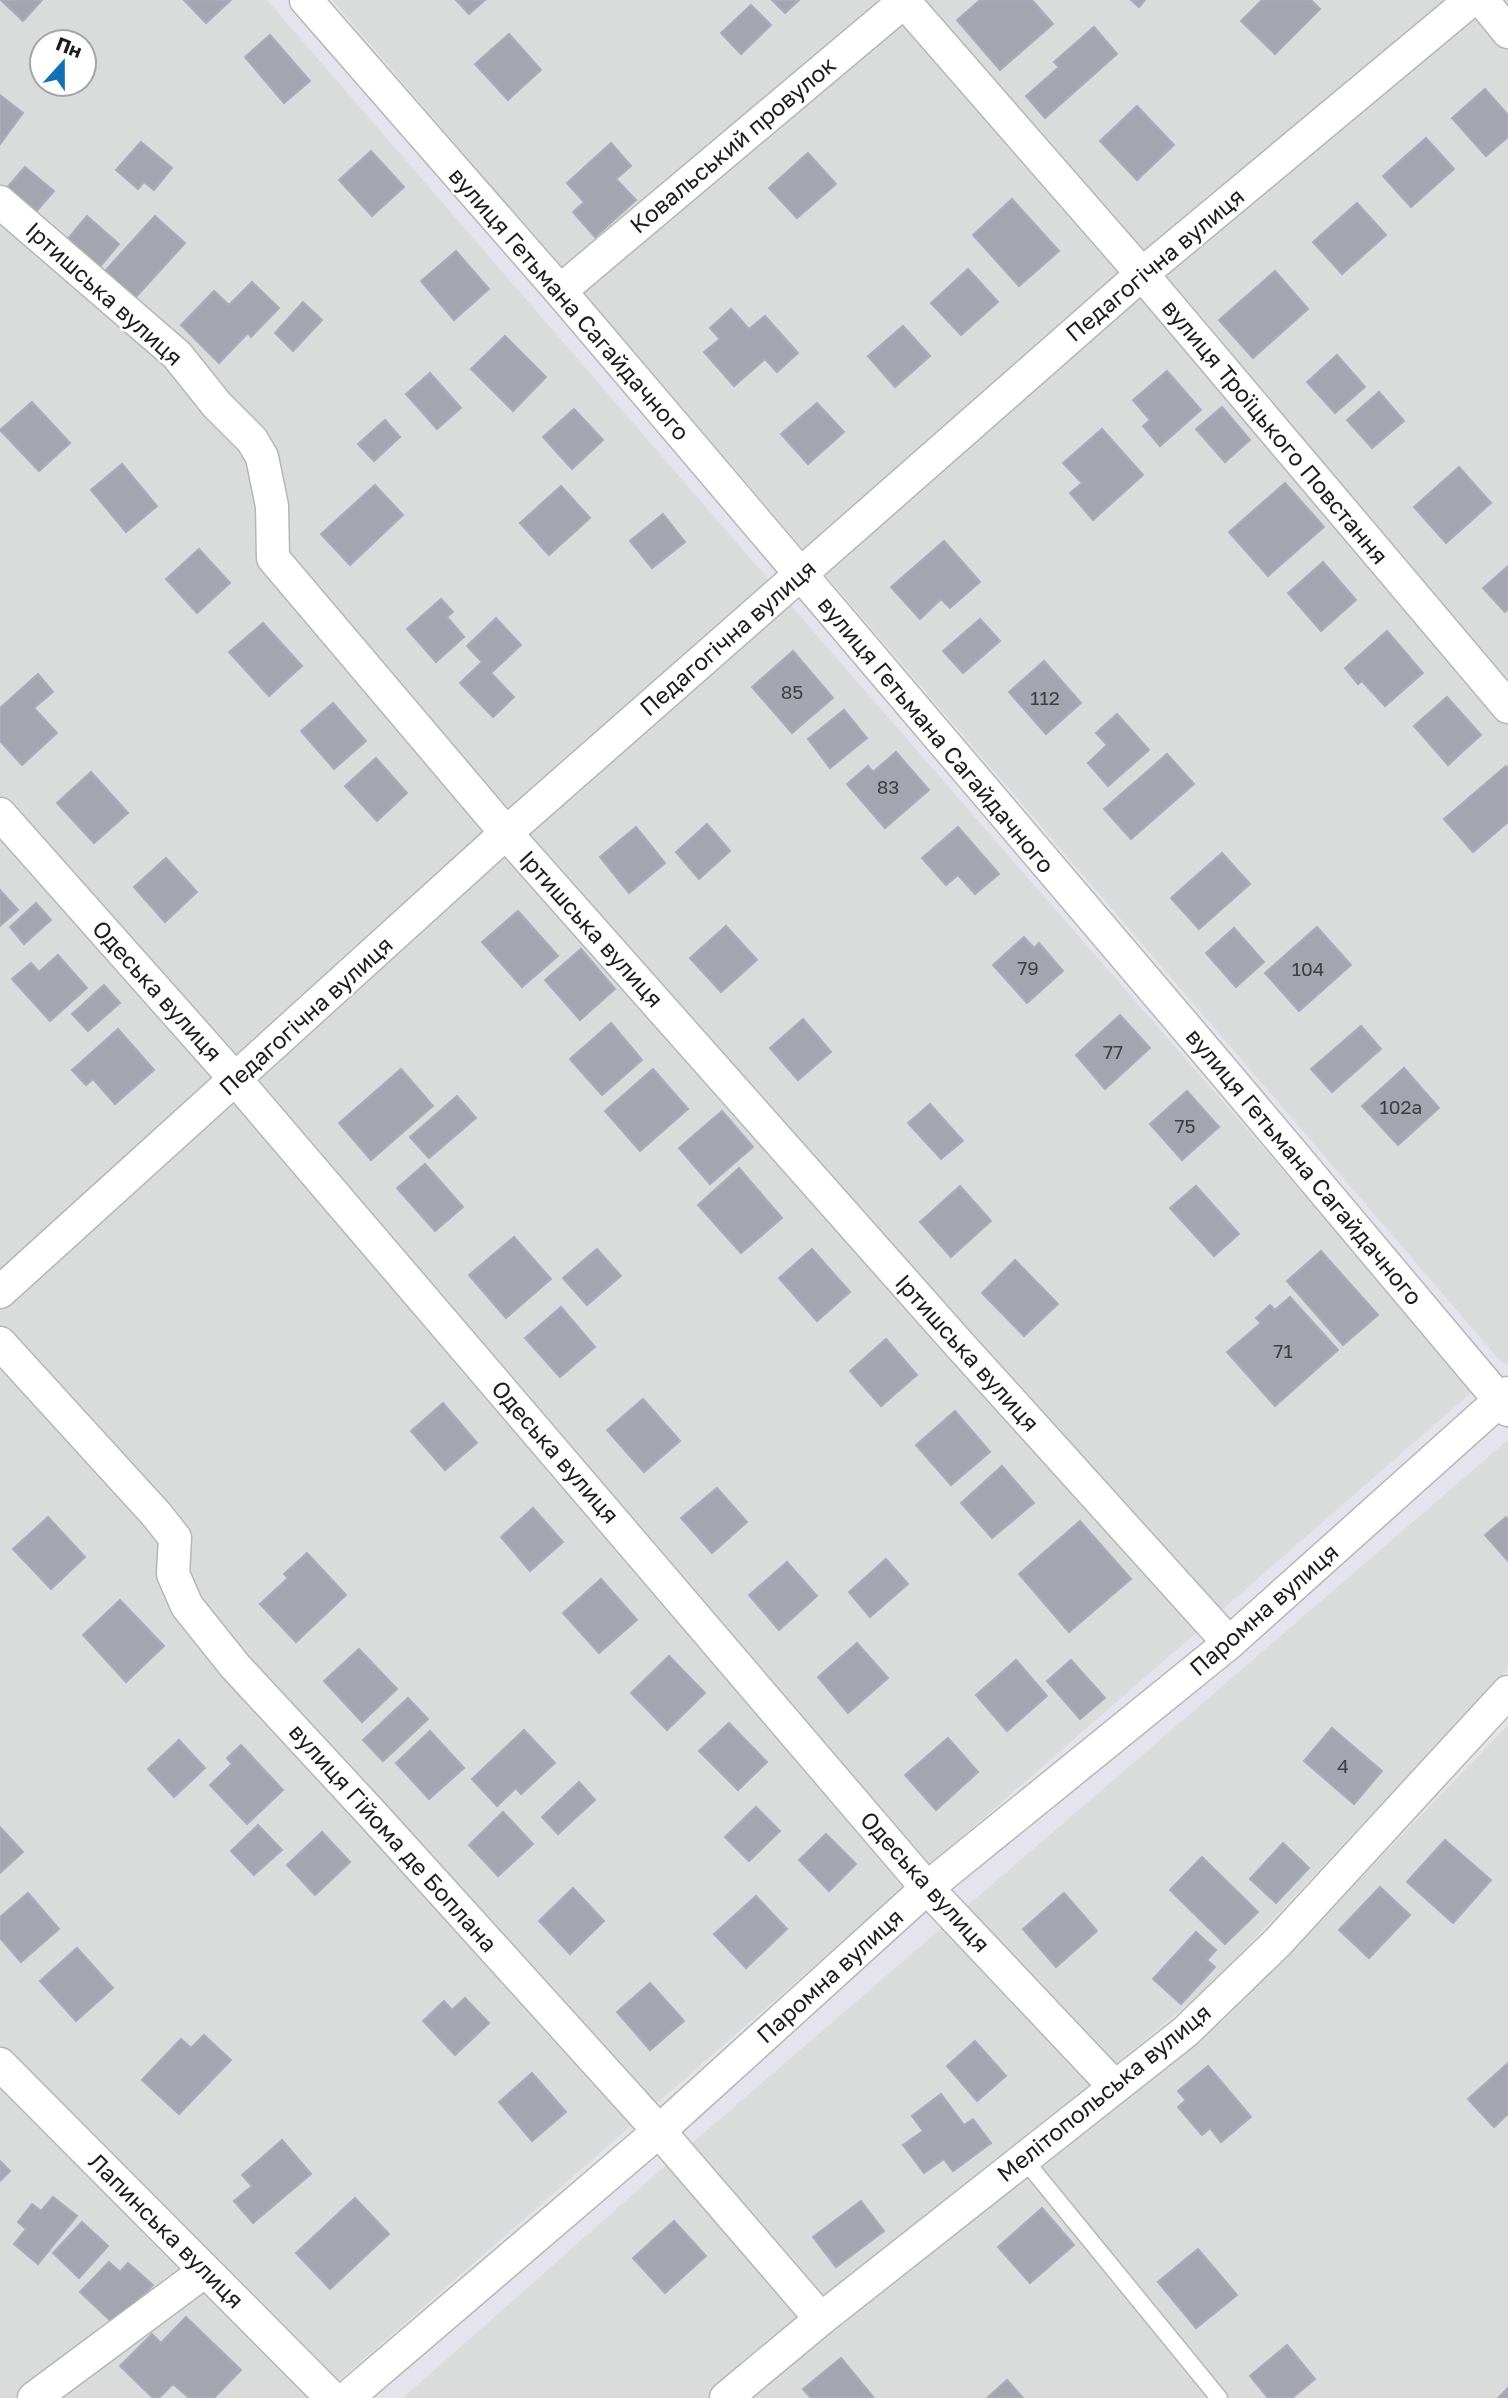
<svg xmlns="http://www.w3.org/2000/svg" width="1508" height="2398" font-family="'Golos Text',sans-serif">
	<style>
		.residential { fill: #dadbdb; fill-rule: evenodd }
		.building { fill: #a3a5af; stroke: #a8abbd; stroke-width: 2 }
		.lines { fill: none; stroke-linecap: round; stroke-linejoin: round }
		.lane-casing { stroke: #b6b6b6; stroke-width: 19 }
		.street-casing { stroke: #b6b6b6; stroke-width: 35 }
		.lane { stroke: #fff; stroke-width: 16 }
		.street { stroke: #fff; stroke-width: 32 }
		.labels { text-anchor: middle; stroke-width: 5; stroke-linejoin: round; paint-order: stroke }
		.number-label { font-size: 19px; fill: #3e3f42 }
		.street-label { font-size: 23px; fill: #1d1d1d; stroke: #fff }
	</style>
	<rect width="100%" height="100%" fill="#e5e4ed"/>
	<g class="residential">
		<path d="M0 0H267L846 669 1474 1390 319 2398H0ZM42 42H84V84H42Z"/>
		<path d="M332 0H1508V1365L1501 1362Z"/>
		<path d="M1508 1440V1669L1207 1989 850 2280 713 2398H403L647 2182Z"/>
		<path d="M1508 1725V2398H751L1224 2020Z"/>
	</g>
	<g class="building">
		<path d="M1 0H42L23 21Z"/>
		<path d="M184 0H231L206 23Z"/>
		<path d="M456 0H485L469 14Z"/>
		<path d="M772 0H799L785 13Z"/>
		<path d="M980 0H1032L1053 24 1000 70 957 20Z"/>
		<path d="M1131 0H1145L1139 7Z"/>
		<path d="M1262 0H1311L1320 9 1275 54 1241 21Z"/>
		<path d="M751 5 771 25 741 54 721 33Z"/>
		<path d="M1094 27 1117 54 1045 118 1026 96 1059 67 1054 62Z"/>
		<path d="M509 34 541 70 508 100 475 64Z"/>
		<path d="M270 35 310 81 284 103 245 57Z"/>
		<path d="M1485 89 1508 115V137L1486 156 1452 118Z"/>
		<path d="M0 95 23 113 0 144Z"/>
		<path d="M1137 106 1174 145 1137 180 1100 141Z"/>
		<path d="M1426 138 1454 169 1411 207 1383 176Z"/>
		<path d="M141 142 172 168 154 190 144 182 138 189 116 170Z"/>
		<path d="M611 143 631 166 616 179 636 200 595 237 573 212 584 202 567 183Z"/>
		<path d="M371 151 404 187 372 216 339 180Z"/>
		<path d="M808 153 836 184 797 218 769 188Z"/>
		<path d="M25 167 54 191 34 214 5 190Z"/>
		<path d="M1012 199 1059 251 1019 286 973 235Z"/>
		<path d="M1357 203 1386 235 1342 274 1313 242Z"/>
		<path d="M87 216 119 244 93 275 61 247Z"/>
		<path d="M155 216 185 243 135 298 105 271Z"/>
		<path d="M456 251 489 289 454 320 421 281Z"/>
		<path d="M968 269 998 302 961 335 931 303Z"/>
		<path d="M1275 271 1308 309 1253 358 1219 320Z"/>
		<path d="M252 282 279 308 251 337 248 333 219 363 181 325 214 291 229 305Z"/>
		<path d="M303 302 322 320 293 351 275 333Z"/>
		<path d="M731 309 749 329 765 316 798 353 777 372 765 359 734 386 704 352 720 339 710 328Z"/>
		<path d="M903 326 930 356 895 387 868 356Z"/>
		<path d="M505 336 546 377 513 411 471 369Z"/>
		<path d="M1337 355 1365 387 1335 413 1307 382Z"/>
		<path d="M1167 371 1201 410 1160 446 1143 426 1150 420 1133 400Z"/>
		<path d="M430 373 461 408 437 429 406 394Z"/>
		<path d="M1379 392 1404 421 1372 448 1347 420Z"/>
		<path d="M32 402 70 443 39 471 0 430Z"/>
		<path d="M817 403 844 432 808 464 781 434Z"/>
		<path d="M1222 407 1250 440 1225 462 1196 429Z"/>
		<path d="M574 409 603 440 572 469 543 437Z"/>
		<path d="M385 420 400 437 374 461 358 444Z"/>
		<path d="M1102 429 1143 475 1093 520 1070 493 1082 483 1063 463Z"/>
		<path d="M122 464 157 506 126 532 91 490Z"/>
		<path d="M1459 467 1491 503 1446 543 1414 507Z"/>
		<path d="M1285 483 1324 527 1268 576 1229 532Z"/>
		<path d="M375 485 403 515 350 565 321 534Z"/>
		<path d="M561 486 590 518 549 555 520 523Z"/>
		<path d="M663 514 685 542 652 568 630 541Z"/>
		<path d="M944 541 980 582 950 608 941 599 920 619 891 587Z"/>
		<path d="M199 549 230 583 197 613 166 579Z"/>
		<path d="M1323 562 1356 600 1321 631 1288 593Z"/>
		<path d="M1508 566V609L1505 612 1483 588Z"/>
		<path d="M441 599 453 612 447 617 464 637 436 662 407 629Z"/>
		<path d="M496 618 521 645 491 673 514 697 493 717 460 683 482 662 467 646Z"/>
		<path d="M980 619 1000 641 963 673 943 651Z"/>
		<path d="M263 623 302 666 269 696 229 652Z"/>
		<path d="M1387 631 1423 673 1385 706 1362 681 1358 684 1345 668Z"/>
		<path d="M793 651 833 698 792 733 752 687Z"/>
		<path d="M1044 661 1081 703 1046 734 1009 692Z"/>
		<path d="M38 674 53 692 34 708 57 733 22 765 0 741V708Z"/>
		<path d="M1447 697 1481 735 1448 765 1414 726Z"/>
		<path d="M333 703 366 741 334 769 301 731Z"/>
		<path d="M844 710 867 738 830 768 808 739Z"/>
		<path d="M1117 714 1149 750 1108 786 1088 763 1107 745 1096 733Z"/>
		<path d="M896 752 929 790 885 828 847 784 868 766 873 772Z"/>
		<path d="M1167 754 1194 784 1131 839 1104 809Z"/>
		<path d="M376 758 407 793 377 821 345 786Z"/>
		<path d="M1506 766 1508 769V822L1473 852 1444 819Z"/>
		<path d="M91 772 128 813 94 843 57 803Z"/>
		<path d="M707 824 730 851 699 879 676 852Z"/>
		<path d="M636 827 665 863 629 893 600 857Z"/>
		<path d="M958 827 999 874 975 894 958 875 946 885 922 858Z"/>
		<path d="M1222 853 1250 884 1199 929 1171 898Z"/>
		<path d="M166 858 197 892 165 922 134 887Z"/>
		<path d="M0 890 18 910 0 926Z"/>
		<path d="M36 903 51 920 24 944 10 927Z"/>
		<path d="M518 911 558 956 522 987 482 942Z"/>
		<path d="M726 926 757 960 721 992 690 958Z"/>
		<path d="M1317 927 1351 965 1299 1011 1265 973Z"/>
		<path d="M1234 928 1264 962 1236 987 1206 953Z"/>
		<path d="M1024 937 1034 948 1039 943 1063 971 1027 1003 993 965Z"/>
		<path d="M581 949 615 989 580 1020 545 980Z"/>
		<path d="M58 955 87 988 50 1021 12 979 31 963 39 972Z"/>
		<path d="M104 985 120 1003 88 1031 72 1014Z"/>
		<path d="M1120 1015 1150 1048 1105 1089 1076 1055Z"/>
		<path d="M803 1019 831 1052 798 1080 770 1048Z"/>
		<path d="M611 1023 642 1060 602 1095 570 1059Z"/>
		<path d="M1361 1026 1381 1049 1332 1092 1311 1069Z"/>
		<path d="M118 1029 154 1070 115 1104 93 1079 86 1085 72 1070Z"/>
		<path d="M1404 1068 1439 1108 1398 1145 1362 1106Z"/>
		<path d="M401 1069 433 1106 371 1160 339 1123Z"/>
		<path d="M653 1069 688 1109 640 1151 605 1111Z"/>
		<path d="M1187 1091 1219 1127 1182 1160 1150 1124Z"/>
		<path d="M457 1096 476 1118 429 1158 410 1137Z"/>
		<path d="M930 1104 963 1141 941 1159 908 1123Z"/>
		<path d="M722 1111 753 1147 710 1184 679 1148Z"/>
		<path d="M425 1164 463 1207 435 1231 397 1188Z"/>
		<path d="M739 1168 782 1218 741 1253 698 1205Z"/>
		<path d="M960 1186 991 1221 951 1257 920 1222Z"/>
		<path d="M1196 1186 1239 1234 1214 1256 1170 1208Z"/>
		<path d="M514 1237 551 1279 506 1318 469 1275Z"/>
		<path d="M597 1249 621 1276 587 1305 563 1278Z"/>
		<path d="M812 1249 850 1292 817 1321 779 1278Z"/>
		<path d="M1321 1251 1378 1315 1343 1345 1287 1281Z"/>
		<path d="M1015 1260 1058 1304 1024 1336 982 1293Z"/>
		<path d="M1290 1297 1338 1350 1275 1406 1227 1352 1261 1323 1256 1318 1270 1305 1275 1310Z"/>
		<path d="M561 1307 595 1347 560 1377 525 1338Z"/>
		<path d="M886 1339 917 1375 881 1406 850 1371Z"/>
		<path d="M643 1399 680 1441 644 1472 607 1430Z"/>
		<path d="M443 1403 477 1443 445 1470 411 1431Z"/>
		<path d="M955 1411 990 1452 951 1485 916 1445Z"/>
		<path d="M1002 1466 1034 1503 992 1538 961 1503Z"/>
		<path d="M717 1488 747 1522 712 1553 681 1518Z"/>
		<path d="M533 1508 563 1542 530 1571 501 1537Z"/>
		<path d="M48 1517 85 1557 51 1589 13 1549Z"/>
		<path d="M1506 1517 1508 1519V1561L1485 1535Z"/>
		<path d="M1080 1521 1131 1579 1069 1632 1019 1574Z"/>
		<path d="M307 1553 346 1595 296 1642 260 1604 288 1578 284 1574Z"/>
		<path d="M886 1559 908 1584 870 1617 849 1592Z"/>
		<path d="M787 1562 817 1596 779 1630 749 1595Z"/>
		<path d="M601 1579 637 1620 599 1653 563 1613Z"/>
		<path d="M120 1600 164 1646 126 1682 83 1635Z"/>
		<path d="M857 1643 888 1678 848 1713 818 1677Z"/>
		<path d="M359 1649 397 1689 362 1722 324 1681Z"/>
		<path d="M669 1656 705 1693 667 1730 631 1693Z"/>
		<path d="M1016 1660 1047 1696 1007 1731 976 1695Z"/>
		<path d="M1071 1660 1105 1698 1080 1719 1047 1681Z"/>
		<path d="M408 1698 428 1719 383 1761 363 1740Z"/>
		<path d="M729 1723 767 1762 738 1790 699 1751Z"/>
		<path d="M1332 1728 1382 1771 1354 1804 1304 1761Z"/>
		<path d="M524 1730 555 1763 521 1794 516 1788 497 1806 472 1779Z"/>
		<path d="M430 1731 464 1768 429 1799 396 1763Z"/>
		<path d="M948 1738 978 1772 936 1810 905 1775Z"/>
		<path d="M179 1740 205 1768 174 1797 148 1769Z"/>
		<path d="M241 1745 283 1790 247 1824 210 1785 232 1764 227 1758Z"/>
		<path d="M579 1782 595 1800 558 1834 542 1817Z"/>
		<path d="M756 1807 780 1831 749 1861 725 1837Z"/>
		<path d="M503 1812 533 1844 498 1876 469 1845Z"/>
		<path d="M258 1825 282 1850 254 1875 231 1851Z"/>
		<path d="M0 1827 23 1852 0 1873Z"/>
		<path d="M322 1832 350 1862 315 1895 287 1865Z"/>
		<path d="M826 1834 856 1864 829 1891 799 1860Z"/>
		<path d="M1445 1840 1491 1880 1453 1923 1407 1882Z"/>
		<path d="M1283 1843 1309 1868 1276 1903 1250 1879Z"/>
		<path d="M1202 1857 1258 1912 1225 1944 1170 1890Z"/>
		<path d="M1380 1887 1410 1915 1369 1958 1339 1930Z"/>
		<path d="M573 1888 604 1921 570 1954 539 1921Z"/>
		<path d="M28 1893 59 1929 21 1962 0 1938V1917Z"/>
		<path d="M1064 1893 1097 1931 1056 1967 1023 1929Z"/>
		<path d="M756 1896 787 1929 746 1968 714 1934Z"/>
		<path d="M1196 1932 1216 1950 1207 1960 1215 1967 1181 2004 1153 1979Z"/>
		<path d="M77 1948 113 1988 76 2021 40 1981Z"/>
		<path d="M650 1983 684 2021 650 2050 617 2012Z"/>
		<path d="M465 1998 489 2023 455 2055 423 2021 444 2001 452 2010Z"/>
		<path d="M204 2035 231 2060 179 2114 142 2080 181 2039 191 2048Z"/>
		<path d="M975 2041 1006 2076 977 2101 947 2066Z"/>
		<path d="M1508 2063V2114L1494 2127 1468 2099Z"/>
		<path d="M1208 2066 1251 2117 1221 2142 1210 2128 1202 2135 1178 2107 1186 2100 1178 2091Z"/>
		<path d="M532 2073 566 2112 532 2141 499 2102Z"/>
		<path d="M941 2094 964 2125 973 2119 991 2143 953 2171 944 2159 924 2173 903 2145 923 2131 912 2116Z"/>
		<path d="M282 2140 311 2174 253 2223 234 2201 252 2186 242 2175Z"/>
		<path d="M0 2161 10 2171 0 2181Z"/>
		<path d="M53 2197 77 2216 38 2264 14 2244 26 2229 18 2222 32 2204 41 2211Z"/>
		<path d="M355 2198 389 2234 330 2289 296 2253Z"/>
		<path d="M861 2201 884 2231 836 2267 813 2237Z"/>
		<path d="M1042 2208 1074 2245 1030 2283 998 2247Z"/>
		<path d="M674 2221 706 2256 665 2293 633 2258Z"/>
		<path d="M82 2222 108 2246 79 2278 53 2253Z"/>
		<path d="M1198 2249 1237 2295 1196 2328 1158 2282Z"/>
		<path d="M109 2262 120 2272 128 2263 153 2285 115 2325 80 2292Z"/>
		<path d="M186 2317 241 2370 214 2398H189L173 2384 159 2398H153L120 2366 152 2334 161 2343Z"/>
		<path d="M1287 2345 1315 2379 1292 2398H1268L1250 2376Z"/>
		<path d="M841 2358 874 2398H811L803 2389Z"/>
		<path d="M1007 2380 1023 2398H987Z"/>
		<path d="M1508 2388V2398H1498Z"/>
	</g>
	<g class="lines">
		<g class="lane-casing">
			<path id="lane" d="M1023 2158 1219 2398"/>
		</g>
		<g class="street-casing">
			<g id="street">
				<path d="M306 0 560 291 1223 1071 1508 1410"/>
				<path d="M903 0 1142 274 1508 707"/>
				<path d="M1482 0 1508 32"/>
				<path d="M0 202 177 355 217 405 252 440 262 457 272 506 273 558 506 833 958 1343 1229 1643"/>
				<path d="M560 291 906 0"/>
				<path d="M0 814 236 1080 927 1888 1114 2086"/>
				<path d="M0 1292 506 833 1142 274 1471 0"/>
				<path d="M0 1343 156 1514 175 1538 173 1574 187 1606 235 1666 373 1815 659 2131 821 2319"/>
				<path d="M0 2064 332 2398"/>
				<path d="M34 2398 205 2271"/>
				<path d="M347 2398 659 2131 927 1888 1229 1643 1508 1393"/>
				<path d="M726 2398 821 2319 1185 2032 1278 1942 1508 1692"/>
			</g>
		</g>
		<use href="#lane" class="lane"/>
		<use href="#street" class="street"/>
	</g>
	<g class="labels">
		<g class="number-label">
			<text x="792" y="699">85</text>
			<text x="1045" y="705">112</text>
			<text x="888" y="794">83</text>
			<text x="1028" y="975">79</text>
			<text x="1308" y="976">104</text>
			<text x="1113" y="1059">77</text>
			<text x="1401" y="1114">102а</text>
			<text x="1185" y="1133">75</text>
			<text x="1283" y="1358">71</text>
			<text x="1343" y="1773">4</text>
		</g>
		<g class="street-label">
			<text transform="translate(733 145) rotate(-40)" y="8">Ковальський провулок</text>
			<text transform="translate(1155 265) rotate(-40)" y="8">Педагогічна вулиця</text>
			<text transform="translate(104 294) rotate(42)" y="8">Іртишська вулиця</text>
			<text transform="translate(569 304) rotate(49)" y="8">вулиця Гетьмана Сагайдачного</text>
			<text transform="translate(1275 432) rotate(50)" y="8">вулиця Троїцького Повстання</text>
			<text transform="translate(728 638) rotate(-41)" y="8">Педагогічна вулиця</text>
			<text transform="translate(936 735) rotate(50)" y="8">вулиця Гетьмана Сагайдачного</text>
			<text transform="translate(591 929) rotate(48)" y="8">Іртишська вулиця</text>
			<text transform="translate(157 991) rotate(48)" y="8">Одеська вулиця</text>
			<text transform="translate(306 1016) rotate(-42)" y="8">Педагогічна вулиця</text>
			<text transform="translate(1304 1167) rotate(50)" y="8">вулиця Гетьмана Сагайдачного</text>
			<text transform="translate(967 1353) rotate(48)" y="8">Іртишська вулиця</text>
			<text transform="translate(555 1452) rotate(49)" y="8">Одеська вулиця</text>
			<text transform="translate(1264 1610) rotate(-41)" y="8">Паромна вулиця</text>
			<text transform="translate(393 1838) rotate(48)" y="8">вулиця Гійома де Боплана</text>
			<text transform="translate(925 1882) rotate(48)" y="8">Одеська вулиця</text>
			<text transform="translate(830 1976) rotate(-42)" y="8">Паромна вулиця</text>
			<text transform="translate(1104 2093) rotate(-39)" y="8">Мелітопольська вулиця</text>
			<text transform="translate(166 2231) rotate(45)" y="8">Лапинська вулиця</text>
		</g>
	</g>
	<g transform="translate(63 63) rotate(21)"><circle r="33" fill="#ffffff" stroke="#a5a5a5" stroke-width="2"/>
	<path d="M0-5L12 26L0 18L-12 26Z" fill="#156fb5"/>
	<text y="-10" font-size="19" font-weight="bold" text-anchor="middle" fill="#1d1d1d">Пн</text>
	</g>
</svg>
